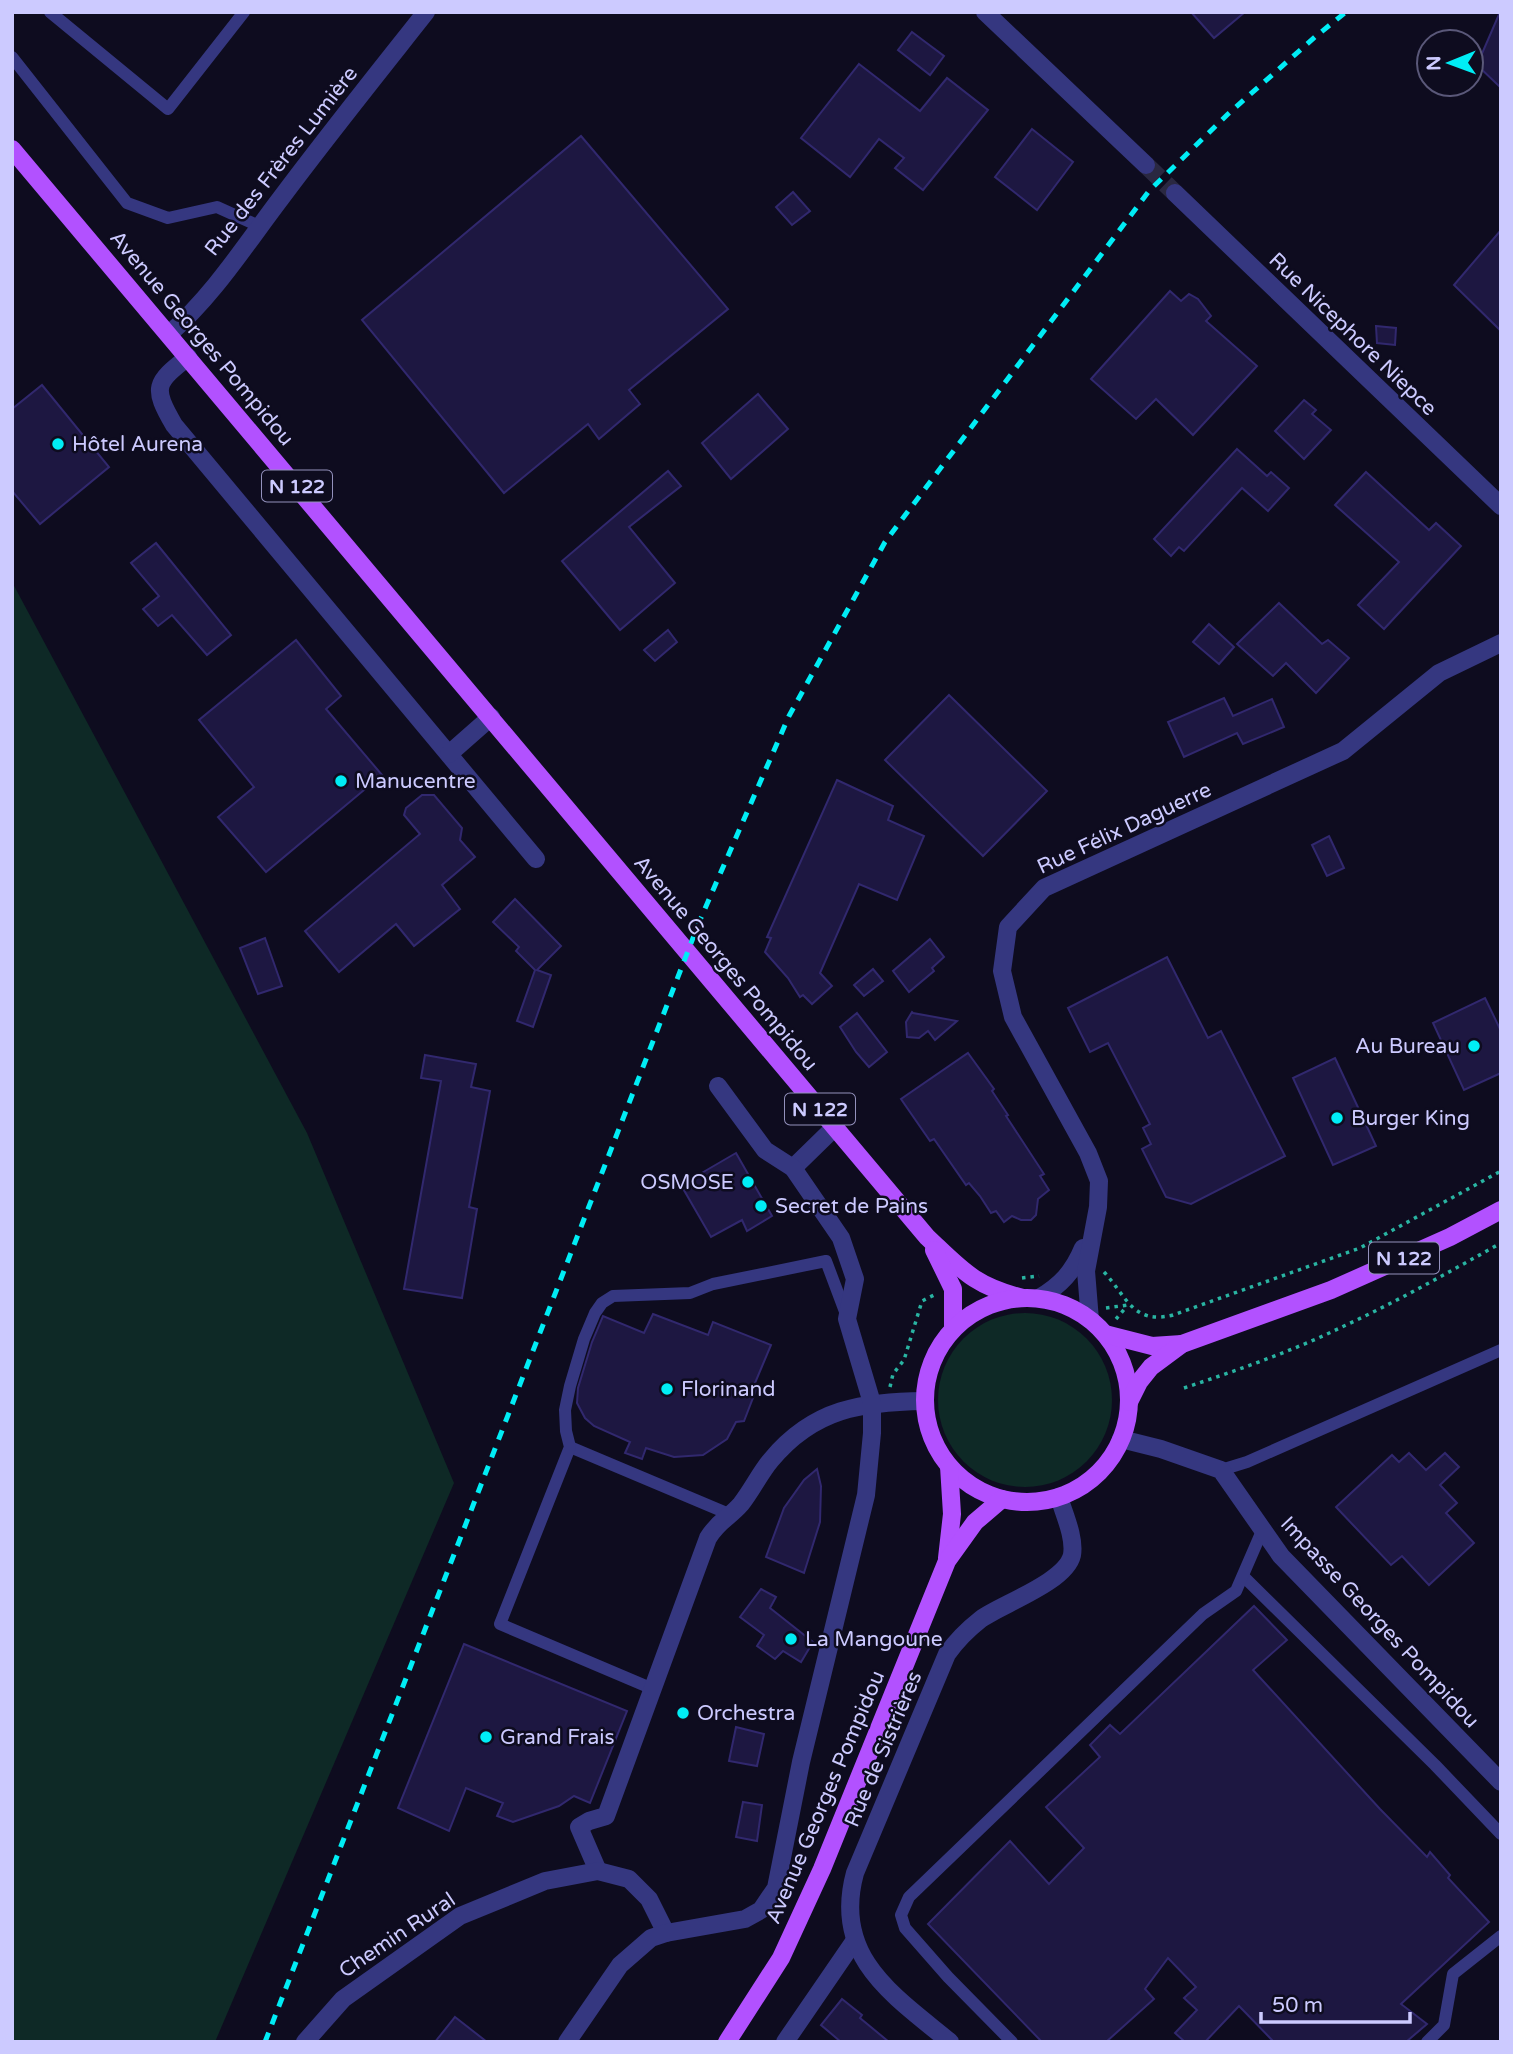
<svg xmlns="http://www.w3.org/2000/svg" width="1513" height="2054" font-family="'Varela Round',sans-serif">
	<style>
		.green { fill: #0e2926 }
		.building { fill: #1d1741; stroke: #31286e; stroke-width: 2 }
		.lines { fill: none; stroke-linecap: round; stroke-linejoin: round }
		.street-tunnel { stroke: #2a2841; stroke-width: 18; stroke-dasharray: 18 9; stroke-linecap: butt }
		.path { stroke: #29b4a2; stroke-width: 3.5; stroke-dasharray: 3.5 5; stroke-linecap: butt }
		.lane { stroke: #353780; stroke-width: 12 }
		.street { stroke: #353780; stroke-width: 18 }
		.primary { stroke: #b251ff; stroke-width: 18 }
		.rail { stroke: #00edf5; stroke-width: 5; stroke-dasharray: 10 9; stroke-linecap: butt }
		.poi-dot { fill: #00edf5; stroke: #0e0c1f; stroke-width: 2.5 }
		.labels { text-anchor: middle; stroke-width: 5; stroke-linejoin: round; paint-order: stroke }
		.shield { fill: #0e0c1f; stroke: #9391bc; stroke-width: 2 }
		.shield-label { font-size: 19px; font-weight: bold; fill: #cccaff }
		.street-label { font-size: 21px; fill: #cccaff; stroke: #0e0c1f }
		.poi-label { font-size: 21px; fill: #cccaff; stroke: #0e0c1f; text-anchor: start }
	</style>
	<rect width="100%" height="100%" fill="#0e0c1f"/>
	<g class="green">
		<path d="M12 582 307 1133 454 1483 215 2042H12Z"/>
		<circle cx="1025" cy="1400" r="87"/>
	</g>
	<g class="building">
		<path d="M1191 12H1245L1214 38Z"/>
		<path d="M1500 12H1501V88L1477 65Z"/>
		<path d="M912 32 944 56 930 75 898 50Z"/>
		<path d="M859 64 920 111 947 78 988 110 923 190 895 168 904 158 879 139 850 177 801 138Z"/>
		<path d="M1032 129 1073 162 1037 210 995 177Z"/>
		<path d="M581 136 728 309 629 390 640 404 599 439 588 424 504 493 362 320Z"/>
		<path d="M793 192 810 211 792 225 776 207Z"/>
		<path d="M1501 230V331L1454 285Z"/>
		<path d="M1170 291 1181 301 1189 294 1198 299 1211 316 1206 321 1257 366 1193 435 1156 399 1136 419 1091 379Z"/>
		<path d="M1376 326 1396 328 1395 345 1377 343Z"/>
		<path d="M42 385 109 467 40 524 12 491V409Z"/>
		<path d="M758 394 788 429 731 479 702 443Z"/>
		<path d="M1304 400 1316 410 1312 414 1331 430 1304 459 1275 431Z"/>
		<path d="M1237 449 1267 476 1271 472 1289 488 1268 511 1242 488 1184 551 1179 547 1171 556 1154 539Z"/>
		<path d="M668 471 681 486 629 527 675 583 620 630 562 561Z"/>
		<path d="M1366 472 1429 530 1436 523 1461 546 1384 629 1358 605 1399 562 1335 505Z"/>
		<path d="M156 543 231 635 207 655 172 615 158 626 143 609 159 596 131 563Z"/>
		<path d="M1279 603 1322 644 1328 640 1349 658 1316 693 1286 663 1273 676 1237 644Z"/>
		<path d="M1209 624 1234 647 1219 664 1193 642Z"/>
		<path d="M668 630 677 642 655 661 644 650Z"/>
		<path d="M296 640 341 696 326 709 382 775 266 872 218 817 254 787 199 720Z"/>
		<path d="M949 695 1047 791 983 856 885 760Z"/>
		<path d="M1224 698 1233 716 1272 699 1284 727 1243 744 1237 733 1184 757 1168 722Z"/>
		<path d="M837 780 893 806 888 820 924 836 897 900 859 884 820 973 832 986 812 1004 803 995 800 997 788 978 765 952 771 938 767 937Z"/>
		<path d="M422 795H434L462 828 460 840 475 857 442 885 460 909 414 946 396 924 339 972 305 931 420 834 404 815 406 808Z"/>
		<path d="M1329 836 1344 868 1327 876 1312 845Z"/>
		<path d="M515 899 561 946 537 970 551 975 533 1027 517 1021 535 970 516 951 519 947 493 922Z"/>
		<path d="M265 938 282 986 258 994 240 948Z"/>
		<path d="M930 939 944 957 932 968 934 971 909 992 893 971Z"/>
		<path d="M1167 957 1208 1038 1221 1031 1285 1156 1191 1204 1166 1197 1142 1149 1151 1144 1143 1128 1150 1124 1108 1043 1090 1052 1068 1008Z"/>
		<path d="M873 969 883 981 864 996 854 985Z"/>
		<path d="M1485 998 1501 1031V1073L1464 1090 1433 1023Z"/>
		<path d="M912 1012 913 1013 957 1021 935 1040 928 1031 919 1038 907 1037 906 1022Z"/>
		<path d="M857 1013 887 1052 869 1067 856 1052 840 1027Z"/>
		<path d="M968 1053 994 1089 992 1091 1008 1115 1006 1116 1044 1174 1040 1176 1049 1190 1038 1199 1036 1215 1031 1220H1021L1012 1216 1004 1222 996 1211 991 1213 980 1196 969 1183 966 1185 934 1139 930 1141 901 1099Z"/>
		<path d="M425 1055 476 1064 471 1087 490 1091 469 1207 477 1209 462 1298 404 1289 441 1081 421 1078Z"/>
		<path d="M1335 1058 1376 1146 1333 1165 1293 1078Z"/>
		<path d="M736 1153 772 1216 747 1231 742 1220 711 1237 681 1185Z"/>
		<path d="M653 1314 708 1335 713 1322 771 1345 755 1383 758 1385 744 1421 736 1422 727 1439 703 1455 674 1457 646 1448 642 1459 625 1453 630 1442 594 1426 585 1418 577 1403 578 1388 592 1342 603 1316 644 1333Z"/>
		<path d="M1409 1453 1426 1470 1445 1453 1459 1467 1440 1485 1457 1503 1446 1513 1474 1543 1429 1585 1402 1556 1391 1565 1336 1507 1392 1455 1399 1462Z"/>
		<path d="M817 1469 821 1486 820 1522 804 1573 766 1557 784 1508 804 1480Z"/>
		<path d="M761 1589 776 1597 770 1608 813 1642 801 1662 783 1651 775 1659 757 1646 764 1635 740 1617Z"/>
		<path d="M1254 1606 1287 1640 1253 1670 1380 1809 1427 1857 1430 1852 1450 1875 1448 1878 1489 1922 1401 2004 1427 2024 1406 2042H1274L1239 2006 1205 2042H1185L1175 2033 1197 2010 1184 1998 1196 1987 1168 1958 1145 1989 1154 1999 1106 2042H1042L928 1924 1010 1841 1049 1884 1084 1848 1046 1807 1100 1757 1090 1745 1110 1725 1120 1734Z"/>
		<path d="M464 1644 627 1711 590 1803 574 1796 559 1806 513 1822 497 1816 503 1803 466 1788 449 1831 398 1808Z"/>
		<path d="M736 1727 764 1734 757 1766 729 1761Z"/>
		<path d="M743 1802 762 1805 757 1841 736 1837Z"/>
		<path d="M842 1999 862 2015 860 2018 889 2042H841L821 2025Z"/>
		<path d="M455 2017 487 2042H435Z"/>
	</g>
	<g class="lines">
		<path class="street-tunnel" d="M1146 165 1175 193"/>
		<g class="path">
			<path d="M1104 1272C1127 1297 1133 1325 1173 1315L1360 1248 1501 1171"/>
			<path d="M1022 1278 1039 1276"/>
			<path d="M1106 1308 1128 1305"/>
			<path d="M1116 1319 1127 1306"/>
			<path d="M890 1387 893 1374 904 1360 922 1301 936 1294"/>
			<path d="M1184 1388C1238 1370 1293 1351 1344 1326 1398 1301 1449 1272 1501 1243"/>
		</g>
		<g class="lane">
			<path d="M50 12 168 109 244 12"/>
			<path d="M12 57 127 203 168 218 217 207 259 226"/>
			<path d="M570 1447 729 1514"/>
			<path d="M1221 1470 1247 1462 1501 1350"/>
			<path d="M1243 1576 1435 1765 1501 1834"/>
			<path d="M653 1689 500 1624 570 1447 566 1431 565 1410 570 1386 584 1339 595 1313 602 1303 613 1296 690 1293 713 1284 826 1261 847 1317"/>
			<path d="M1012 2042 948 1977 905 1928 901 1915 909 1897 1203 1614 1236 1591 1262 1531"/>
			<path d="M1427 2042 1444 2025 1453 1974 1501 1936"/>
		</g>
		<g class="street">
			<path d="M985 12 1146 165"/>
			<path d="M1175 193 1501 506"/>
			<path d="M169 334C213 296 246 244 281 198 328 135 377 74 426 12"/>
			<path d="M188 357C155 383 152 387 174 425L536 859"/>
			<path d="M449 754 491 717"/>
			<path d="M793 1168 835 1127"/>
			<path d="M1039 1298C1061 1285 1073 1272 1083 1248"/>
			<path d="M1090 1320 1086 1271 1098 1207 1099 1181 1088 1153 1013 1017 1002 971 1008 927 1044 888 1343 751 1439 673 1501 643"/>
			<path d="M1121 1439 1161 1449 1221 1470 1281 1556 1501 1782"/>
			<path d="M598 1871 579 1827 589 1821 606 1816 708 1538C719 1520 729 1518 741 1504 752 1490 760 1473 771 1460 814 1408 862 1402 925 1401"/>
			<path d="M305 2042 343 1999 460 1916 545 1881 598 1871 629 1879 649 1899 666 1933"/>
			<path d="M567 2042 620 1965 651 1938 666 1933 745 1919 761 1910 776 1888 801 1762 866 1495 872 1433V1403L847 1319 855 1279 841 1238 793 1168 765 1150 718 1086"/>
			<path d="M785 2042 855 1940"/>
			<path d="M950 2042C893 1995 832 1957 855 1873L947 1654C957 1640 967 1630 981 1619 1002 1604 1066 1582 1072 1555 1075 1537 1064 1514 1059 1497"/>
		</g>
		<g class="primary">
			<path d="M12 149 927 1237C962 1270 974 1286 1023 1298"/>
			<path d="M934 1250 953 1289V1329"/>
			<circle cx="1027" cy="1400" r="102"/>
			<path d="M1105 1334 1152 1346 1182 1344"/>
			<path d="M1129 1402 1139 1382 1151 1367 1182 1344 1331 1290 1450 1237 1501 1210"/>
			<path d="M947 1558 952 1514 949 1466"/>
			<path d="M727 2042 781 1958 822 1869 947 1561 975 1522 1002 1499"/>
		</g>
		<path class="rail" d="M265 2042 700 920 789 716 885 542 1149 191 1228 114 1315 37 1346 12"/>
	</g>
	<g class="poi-dot">
		<circle cx="58" cy="444" r="7"/>
		<circle cx="341" cy="781" r="7"/>
		<circle cx="1474" cy="1046" r="7"/>
		<circle cx="1337" cy="1118" r="7"/>
		<circle cx="748" cy="1182" r="7"/>
		<circle cx="761" cy="1206" r="7"/>
		<circle cx="667" cy="1389" r="7"/>
		<circle cx="791" cy="1639" r="7"/>
		<circle cx="683" cy="1713" r="7"/>
		<circle cx="486" cy="1737" r="7"/>
	</g>
	<g class="labels">
		<g class="shield">
			<rect x="262" y="470.5" width="70" height="31" rx="5"/>
			<rect x="785" y="1093.5" width="70" height="31" rx="5"/>
			<rect x="1369" y="1242.5" width="70" height="31" rx="5"/>
		</g>
		<g class="shield-label">
			<text x="297" y="493">N 122</text>
			<text x="820" y="1116">N 122</text>
			<text x="1404" y="1265">N 122</text>
		</g>
		<g class="street-label">
			<text transform="translate(281 161) rotate(-52)" y="7">Rue des Frères Lumière</text>
			<text transform="translate(1353 334) rotate(44)" y="7">Rue Nicephore Niepce</text>
			<text transform="translate(202 338) rotate(50)" y="7">Avenue Georges Pompidou</text>
			<text transform="translate(1124 828) rotate(-25)" y="7">Rue Félix Daguerre</text>
			<text transform="translate(726 963) rotate(50)" y="7">Avenue Georges Pompidou</text>
			<text transform="translate(1380 1622) rotate(47)" y="7">Impasse Georges Pompidou</text>
			<text transform="translate(883 1749) rotate(-67)" y="7">Rue de Sistrières</text>
			<text transform="translate(825 1797) rotate(-67)" y="7">Avenue Georges Pompidou</text>
			<text transform="translate(397 1935) rotate(-34)" y="7">Chemin Rural</text>
		</g>
		<g class="poi-label">
			<text x="72" y="451">Hôtel Aurena</text>
			<text x="355" y="788">Manucentre</text>
			<text x="1460" y="1053" text-anchor="end">Au Bureau</text>
			<text x="1351" y="1125">Burger King</text>
			<text x="734" y="1189" text-anchor="end">OSMOSE</text>
			<text x="775" y="1213">Secret de Pains</text>
			<text x="681" y="1396">Florinand</text>
			<text x="805" y="1646">La Mangoune</text>
			<text x="697" y="1720">Orchestra</text>
			<text x="500" y="1744">Grand Frais</text>
		</g>
	</g>
	<rect width="1513" height="2054" fill="none" stroke="#cccaff" stroke-width="28"/>
	<g transform="translate(1450 63) rotate(269)"><circle r="33" fill="#0e0c1f" stroke="#5a5879" stroke-width="2"/>
	<path d="M0-5L12 26L0 18L-12 26Z" fill="#00edf5"/>
	<text y="-10" font-size="19" font-weight="bold" text-anchor="middle" fill="#cccaff">N</text>
	</g>
	<path d="M1261 2012v10h149v-10" fill="none" stroke="#cccaff" stroke-width="3.5"/>
	<text x="1272" y="2012" font-size="21" fill="#cccaff" stroke="#0e0c1f" stroke-width="5" paint-order="stroke">50 m</text>
</svg>
